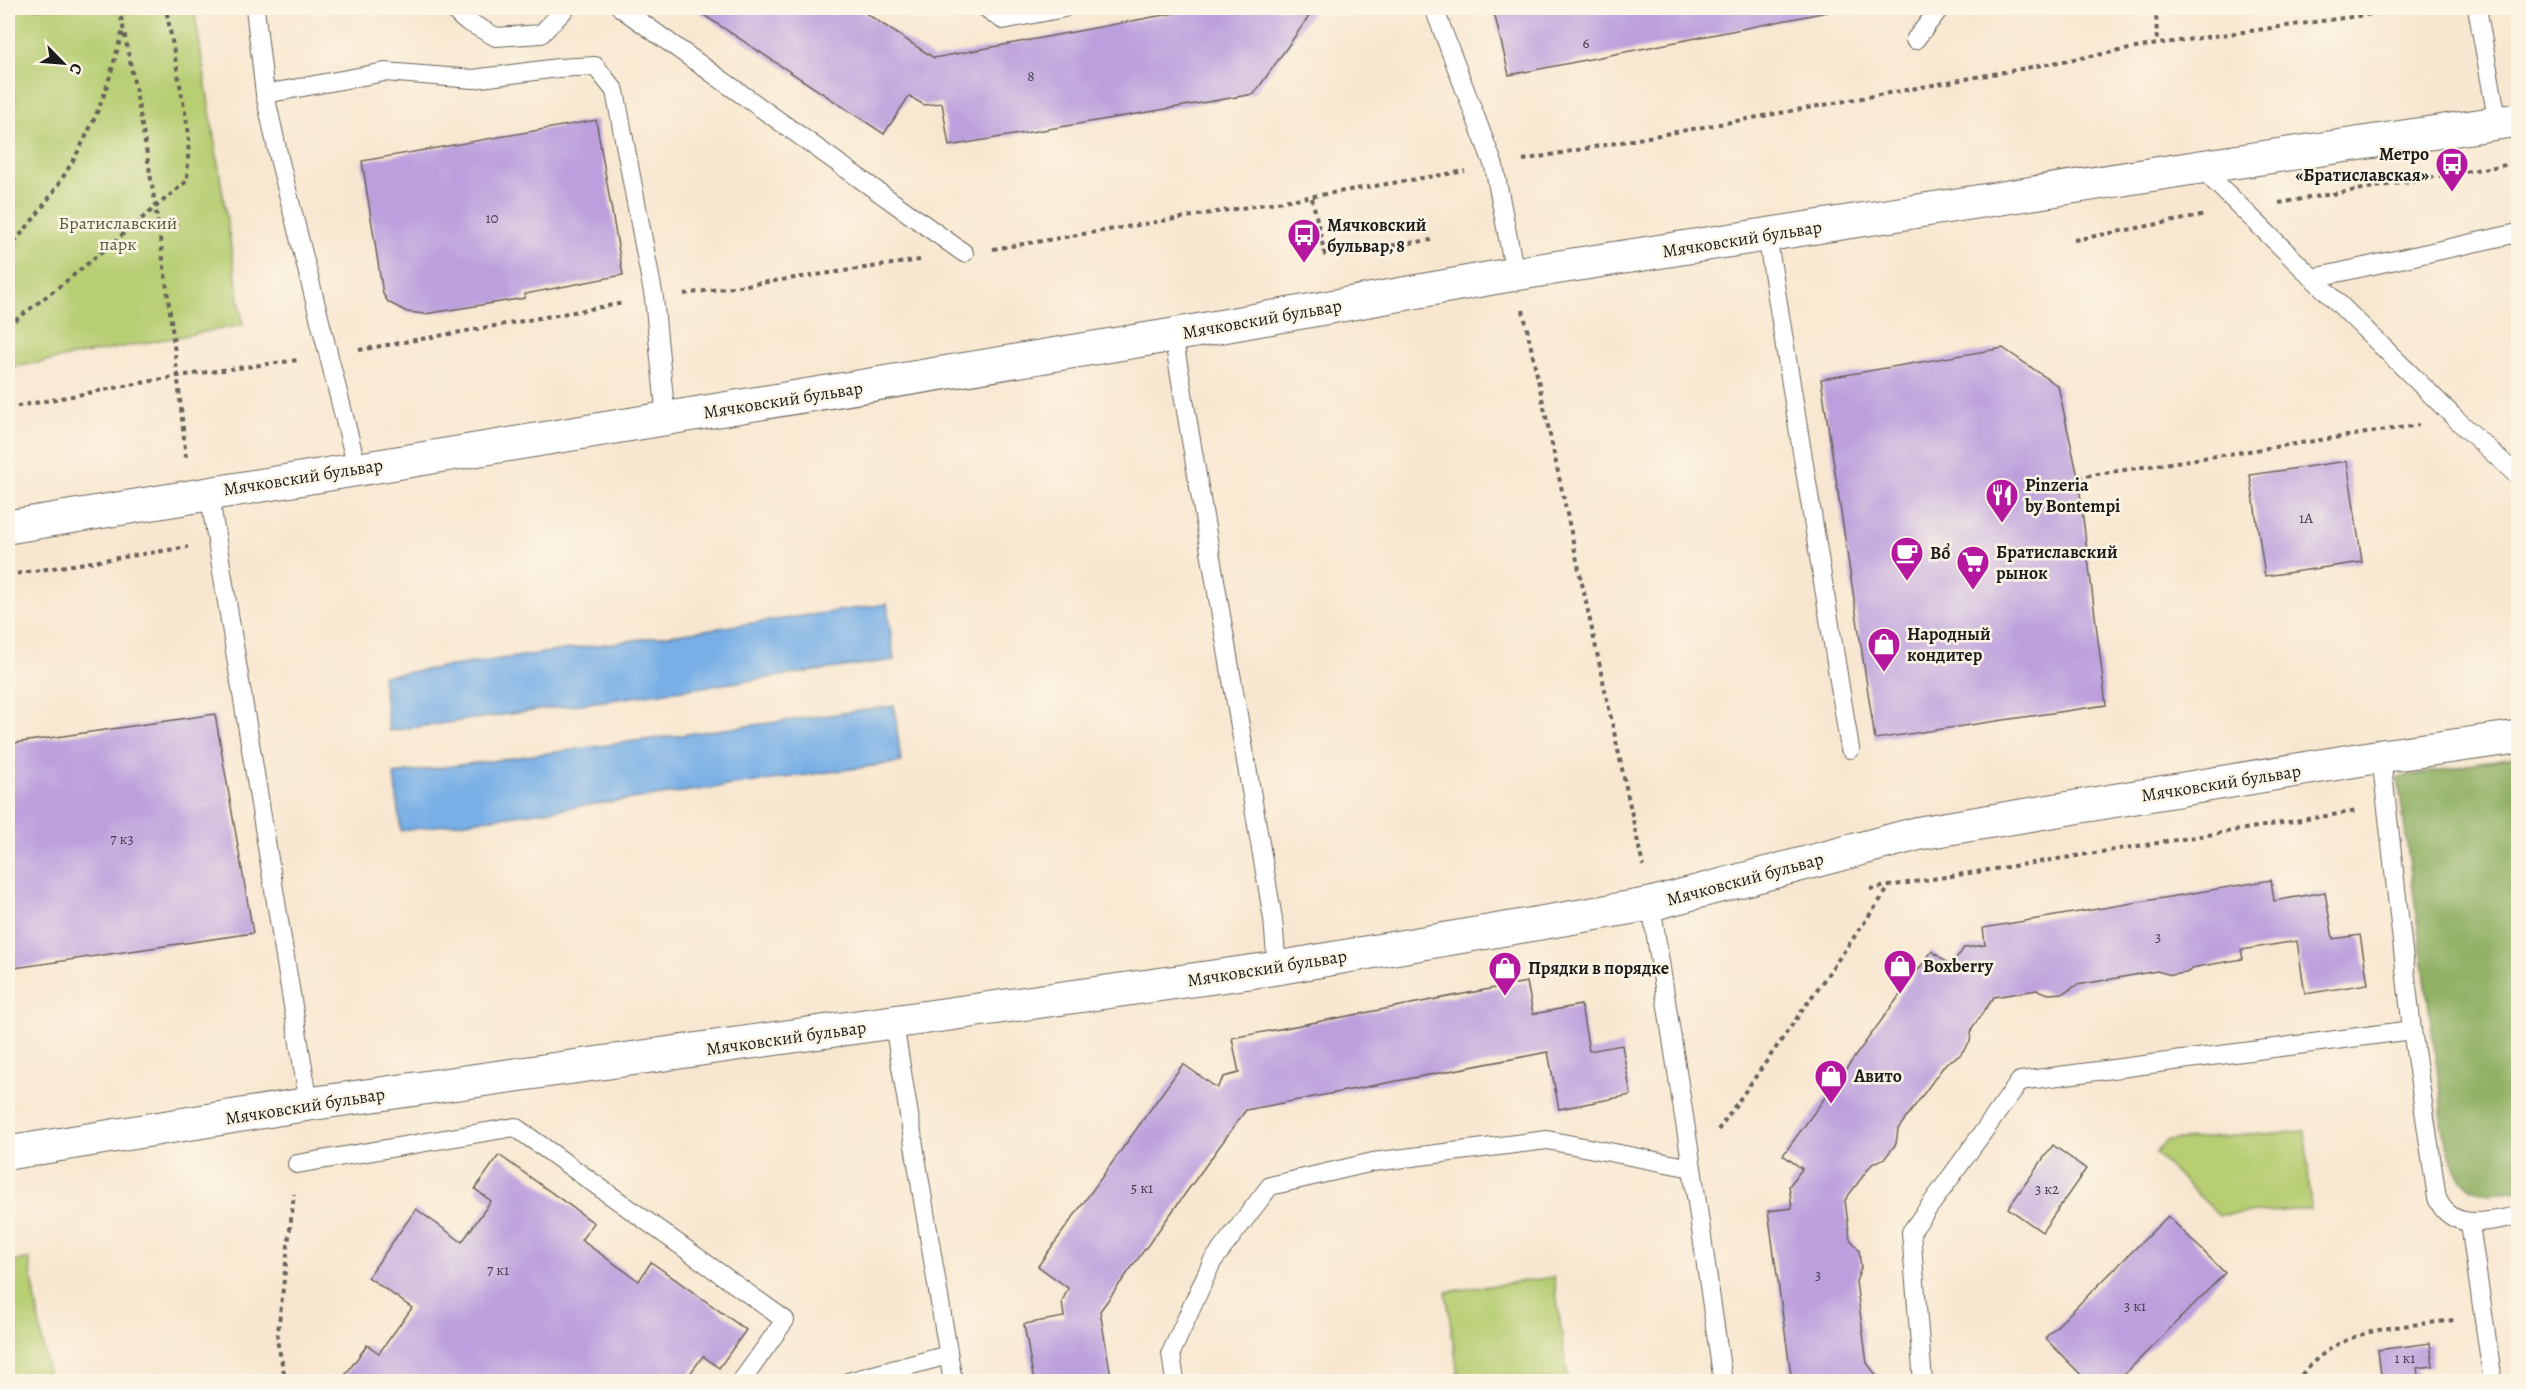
<svg xmlns="http://www.w3.org/2000/svg" width="2526" height="1389" font-family="Alegreya,serif">
	<style>
		.green { fill: #b7ce73; stroke: #6a7548; stroke-width: 1.5 }
		.forest { fill: #91b165; stroke: #566640; stroke-width: 1.5 }
		.water { fill: #77afe6; stroke: #4a6681; stroke-width: 1.5 }
		.building { fill: #bca0dd }
		.lines { fill: none; stroke-linecap: round; stroke-linejoin: round }
		.service-casing { stroke: #69635b; stroke-width: 20 }
		.minor-casing { stroke: #69635b; stroke-width: 35 }
		.tertiary-casing { stroke: #69635b; stroke-width: 35 }
		.path { stroke: #69635b; stroke-width: 4; stroke-dasharray: 4.5 4.5; stroke-linecap: butt }
		.service { stroke: #fff; stroke-width: 18 }
		.minor { stroke: #fff; stroke-width: 33 }
		.tertiary { stroke: #fff; stroke-width: 33 }
		.labels { text-anchor: middle; stroke-width: 5; stroke-linejoin: round; paint-order: stroke }
		.number-label { font-size: 15px; fill: #443d4c }
		.poi-label { font-size: 18px; font-weight: bold; fill: #1c1c1c; stroke: #fcf5e5; text-anchor: start }
		.park-label { font-size: 18px; fill: #525a3a; stroke: #fcf5e5 }
		.street-label { font-size: 18px; fill: #1c1c1c; stroke: #fcf5e5 }
	</style>
	<rect width="100%" height="100%" fill="#fcf5e5"/>
	<filter id="ink" filterUnits="userSpaceOnUse"><feTurbulence type="fractalNoise" baseFrequency=".0167" numOctaves="2"/><feDisplacementMap in="SourceGraphic" scale="12" xChannelSelector="R" yChannelSelector="G"/><feConvolveMatrix kernelMatrix="1 2 1 2 8 2 1 2 1" color-interpolation-filters="sRGB"/></filter>
	<filter id="wash" filterUnits="userSpaceOnUse"><feTurbulence type="fractalNoise" baseFrequency=".008" numOctaves="4" result="noise"/><feDisplacementMap in="SourceGraphic" scale="24" xChannelSelector="R" yChannelSelector="G"/><feGaussianBlur stdDeviation="1.35" result="paint"/><feColorMatrix in="noise" values="0 0 0 0 0 0 0 0 0 0 0 0 0 0 0 0 0 1.4 0 .05"/><feComposite in="paint" operator="in"/></filter>
	<g filter="url(#wash)">
		<rect width="100%" height="100%" fill="#f8e7d0"/>
		<g class="green">
			<path d="M8 8H194L243 325 8 368Z"/>
			<path d="M2305 1131 2311 1209 2219 1215 2155 1153 2166 1141Z"/>
			<path d="M29 1259 49 1381H8V1262Z"/>
			<path d="M1554 1277 1568 1381H1459L1446 1292Z"/>
		</g>
		<path class="forest" d="M2518 756V1190C2475 1197 2462 1193 2449 1150 2443 1133 2439 1122 2442 1105L2398 778Z"/>
		<g class="water">
			<path d="M887 604 894 660 389 731 382 676Z"/>
			<path d="M894 706 901 762 401 831 394 774Z"/>
		</g>
		<g id="blocks">
			<g class="building">
				<path d="M693 8H858L934 58 1201 8H1315L1254 94 949 146 942 103 924 105 909 96 884 134Z"/>
				<path d="M1493 8H1838L1832 11 1509 75Z"/>
				<path d="M596 120 623 275 525 294V298L425 314 407 312 388 302 383 294 362 161Z"/>
				<path d="M2003 348 2058 386 2078 477 2106 705 1875 739 1821 379Z"/>
				<path d="M2347 461 2362 562 2265 576 2250 475Z"/>
				<path d="M215 714 253 933 8 969V744Z"/>
				<path d="M2271 880 2274 901 2325 892 2333 939 2360 935 2368 984 2305 994 2297 941 2241 950 2243 959 2196 967 2186 973 2171 975 2157 971 2077 985 2064 993 2049 994 2037 990 1994 997 1972 1028 1970 1042 1959 1056 1946 1063 1898 1129 1896 1144 1885 1158 1872 1164 1845 1200 1850 1239 1859 1250 1861 1268 1856 1282 1867 1363 1876 1375 1877 1382H1792L1768 1211 1792 1208 1789 1186 1802 1169 1783 1155 1932 951 1951 966 1964 948 1985 945 1983 928Z"/>
				<path d="M1527 982 1533 1014 1581 1005 1589 1051 1622 1045 1631 1095 1559 1109 1548 1052 1246 1110 1100 1311 1112 1382H1034L1024 1324 1064 1317 1062 1302 1068 1288 1038 1266 1183 1064 1217 1088 1224 1077 1239 1073 1232 1038Z"/>
				<path d="M2053 1145 2086 1169 2042 1232 2008 1208Z"/>
				<path d="M499 1155 594 1223 581 1240 639 1281 651 1262 746 1330 719 1368 703 1356 684 1382H349L343 1378 367 1345 379 1353 412 1308 368 1277 416 1209 462 1242 491 1201 475 1189Z"/>
				<path d="M2168 1216 2225 1273 2117 1382H2088L2045 1338Z"/>
				<path d="M2430 1343 2433 1366 2417 1368 2419 1382H2382L2378 1350Z"/>
			</g>
		</g>
	</g>
	<g filter="url(#ink)">
		<use href="#blocks" fill-opacity="0" stroke="#69635b" stroke-width="1.5"/>
		<g class="lines">
			<g class="service-casing">
				<g id="service">
					<path d="M255 8 265 94 279 158 357 468"/>
					<path d="M452 8 463 19 496 37 541 34 566 8"/>
					<path d="M621 8 964 253"/>
					<path d="M986 8 1003 20 1064 8"/>
					<path d="M1434 8 1494 166 1515 274"/>
					<path d="M2477 8 2498 124"/>
					<path d="M1915 40 1940 8"/>
					<path d="M265 94 385 72 473 79 558 68 595 66 615 91 654 298 666 419"/>
					<path d="M2200 167 2456 419 2518 476"/>
					<path d="M1767 235 1850 749"/>
					<path d="M2314 278 2518 233"/>
					<path d="M1173 335 1273 919 1277 968"/>
					<path d="M209 492 309 1104"/>
					<path d="M894 1024 953 1382"/>
					<path d="M2412 1030 2437 1198C2452 1233 2488 1221 2518 1216"/>
					<path d="M297 1164 515 1127 785 1320 741 1382"/>
					<path d="M1692 1168 1723 1382"/>
					<path d="M2470 1224 2493 1382"/>
					<path d="M848 1382 948 1355"/>
					<path d="M1175 1382 1171 1353 1212 1262 1270 1186 1373 1162 1547 1140 1692 1168 1651 904"/>
					<path d="M1923 1382 1911 1232 2020 1081 2412 1030 2381 756"/>
				</g>
			</g>
			<g class="minor-casing">
				<path id="minor" d="M8 1153 309 1104 1277 968 1651 904 1920 833 2381 756 2518 737"/>
			</g>
			<g class="tertiary-casing">
				<path id="tertiary" d="M8 527 1173 335 1515 274 2200 167 2518 120"/>
			</g>
			<g class="path">
				<path d="M119 8C151 157 172 308 186 460"/>
				<path d="M2156 8 2157 44"/>
				<path d="M1523 160 2157 44 2415 8"/>
				<path d="M1312 198 1325 255 1431 240"/>
				<path d="M2279 203 2518 163"/>
				<path d="M2074 240 2206 215"/>
				<path d="M8 249C46 207 76 162 98 110 109 85 115 56 123 30"/>
				<path d="M993 249 1465 171"/>
				<path d="M684 294 920 260"/>
				<path d="M1523 310 1643 866"/>
				<path d="M8 326 69 279 187 181 189 134 166 8"/>
				<path d="M359 350 624 303"/>
				<path d="M8 408 178 376 298 360"/>
				<path d="M2078 477 2419 425"/>
				<path d="M8 575 188 547"/>
				<path d="M1870 889 2357 811"/>
				<path d="M1718 1130 1890 886"/>
				<path d="M286 1382 277 1340 294 1194"/>
				<path d="M2296 1382C2336 1326 2392 1328 2454 1320"/>
			</g>
			<use href="#service" class="service"/>
			<use href="#minor" class="minor"/>
			<use href="#tertiary" class="tertiary"/>
		</g>
	</g>
	<defs>
		<g id="bus-pin" transform="scale(1.725)"><path d="M0 17L-7.5 6A9.5 9.5 0 1 1 7.5 6Z" fill="#b5179e" stroke="#fcf5e5"/><path d="M-5-6H5V4H4V6H2V4H-2V6H-4V4H-5ZM-3.5-4V0h7V-4ZM-3.5 1.2v1.5H-2V1.2ZM2 1.2v1.5H3.5V1.2Z" fill="#fff"/></g>
		<g id="restaurant-pin" transform="scale(1.725)"><path d="M0 17L-7.5 6A9.5 9.5 0 1 1 7.5 6Z" fill="#b5179e" stroke="#fcf5e5"/><path d="M-5-6h1v4h1v-4h1v4h1v-4h1v5L-1.5 .5V6h-2V.5L-5-1ZM5-6V6H3V1.5H1.5Q1.5-4 5-6Z" fill="#fff"/></g>
		<g id="cafe-pin" transform="scale(1.725)"><path d="M0 17L-7.5 6A9.5 9.5 0 1 1 7.5 6Z" fill="#b5179e" stroke="#fcf5e5"/><path d="M-5.5-4.5H6V0H3Q3 3.5 0 3.5H-2.5Q-5.5 3.5-5.5 0ZM3-3.2v2h1.7v-2ZM-6 4.5H4V6H-6Z" fill="#fff"/></g>
		<g id="supermarket-pin" transform="scale(1.725)"><path d="M0 17L-7.5 6A9.5 9.5 0 1 1 7.5 6Z" fill="#b5179e" stroke="#fcf5e5"/><path d="M-6-5.5h2.5l.6 2H6L4.5 2H-2.5L-4.4-4H-6ZM-1.5 3.2a1.3 1.3 0 1 0 .1 0ZM3 3.2a1.3 1.3 0 1 0 .1 0Z" fill="#fff"/></g>
		<g id="shop-pin" transform="scale(1.725)"><path d="M0 17L-7.5 6A9.5 9.5 0 1 1 7.5 6Z" fill="#b5179e" stroke="#fcf5e5"/><path d="M-5-2.5h2.3a2.7 3.5 0 0 1 5.4 0H5L5.5 6h-11ZM-1.5-2.5h3a1.5 2.3 0 0 0-3 0Z" fill="#fff"/></g>
	</defs>
	<g fill-rule="evenodd">
		<use href="#bus-pin" x="2452" y="164"/>
		<use href="#bus-pin" x="1304" y="235"/>
		<use href="#restaurant-pin" x="2002" y="495"/>
		<use href="#cafe-pin" x="1907" y="553"/>
		<use href="#supermarket-pin" x="1973" y="562"/>
		<use href="#shop-pin" x="1884" y="644"/>
		<use href="#shop-pin" x="1900" y="966"/>
		<use href="#shop-pin" x="1505" y="968"/>
		<use href="#shop-pin" x="1831" y="1076"/>
	</g>
	<g class="labels">
		<g class="number-label">
			<text x="1586" y="48">6</text>
			<text x="1031" y="81">8</text>
			<text x="492" y="223">10</text>
			<text x="2306" y="523">1А</text>
			<text x="122" y="844">7 к3</text>
			<text x="2158" y="942">3</text>
			<text x="1142" y="1193">5 к1</text>
			<text x="2047" y="1194">3 к2</text>
			<text x="498" y="1275">7 к1</text>
			<text x="1818" y="1280">3</text>
			<text x="2135" y="1311">3 к1</text>
			<text x="2405" y="1363">1 к1</text>
		</g>
		<g class="poi-label">
			<text x="2429" y="160" text-anchor="end">Метро<tspan x="2429" dy="21">«Братиславская»</tspan></text>
			<text x="1327" y="231">Мячковский<tspan x="1327" dy="21">бульвар, 8</tspan></text>
			<text x="2025" y="491">Pinzeria<tspan x="2025" dy="21">by Bontempi</tspan></text>
			<text x="1996" y="558">Братиславский<tspan x="1996" dy="21">рынок</tspan></text>
			<text x="1930" y="559">Bổ</text>
			<text x="1907" y="640">Народный<tspan x="1907" dy="21">кондитер</tspan></text>
			<text x="1923" y="972">Boxberry</text>
			<text x="1528" y="974">Прядки в порядке</text>
			<text x="1854" y="1082">Авито</text>
		</g>
		<g class="park-label">
			<text x="118" y="229">Братиславский<tspan x="118" dy="21">парк</tspan></text>
		</g>
		<g class="street-label">
			<text transform="translate(1742 239) rotate(-9)" y="6">Мячковский бульвар</text>
			<text transform="translate(1262 319) rotate(-10)" y="6">Мячковский бульвар</text>
			<text transform="translate(783 400) rotate(-9)" y="6">Мячковский бульвар</text>
			<text transform="translate(303 477) rotate(-9)" y="6">Мячковский бульвар</text>
			<text transform="translate(2221 783) rotate(-9)" y="6">Мячковский бульвар</text>
			<text transform="translate(1745 879) rotate(-15)" y="6">Мячковский бульвар</text>
			<text transform="translate(1267 968) rotate(-9)" y="6">Мячковский бульвар</text>
			<text transform="translate(786 1038) rotate(-8)" y="6">Мячковский бульвар</text>
			<text transform="translate(305 1106) rotate(-9)" y="6">Мячковский бульвар</text>
		</g>
	</g>
	<rect width="2526" height="1389" fill="none" stroke="#fcf5e5" stroke-width="30"/>
	<g transform="translate(63 63) rotate(115)" stroke="#fcf5e5" stroke-width="4.5" paint-order="stroke">
	<path d="M0-4.5L10 22L0 15L-10 22Z" fill="#1c1c1c"/>
	<text y="-9" font-size="16" font-weight="bold" text-anchor="middle" fill="#1c1c1c">С</text>
	</g>
</svg>
